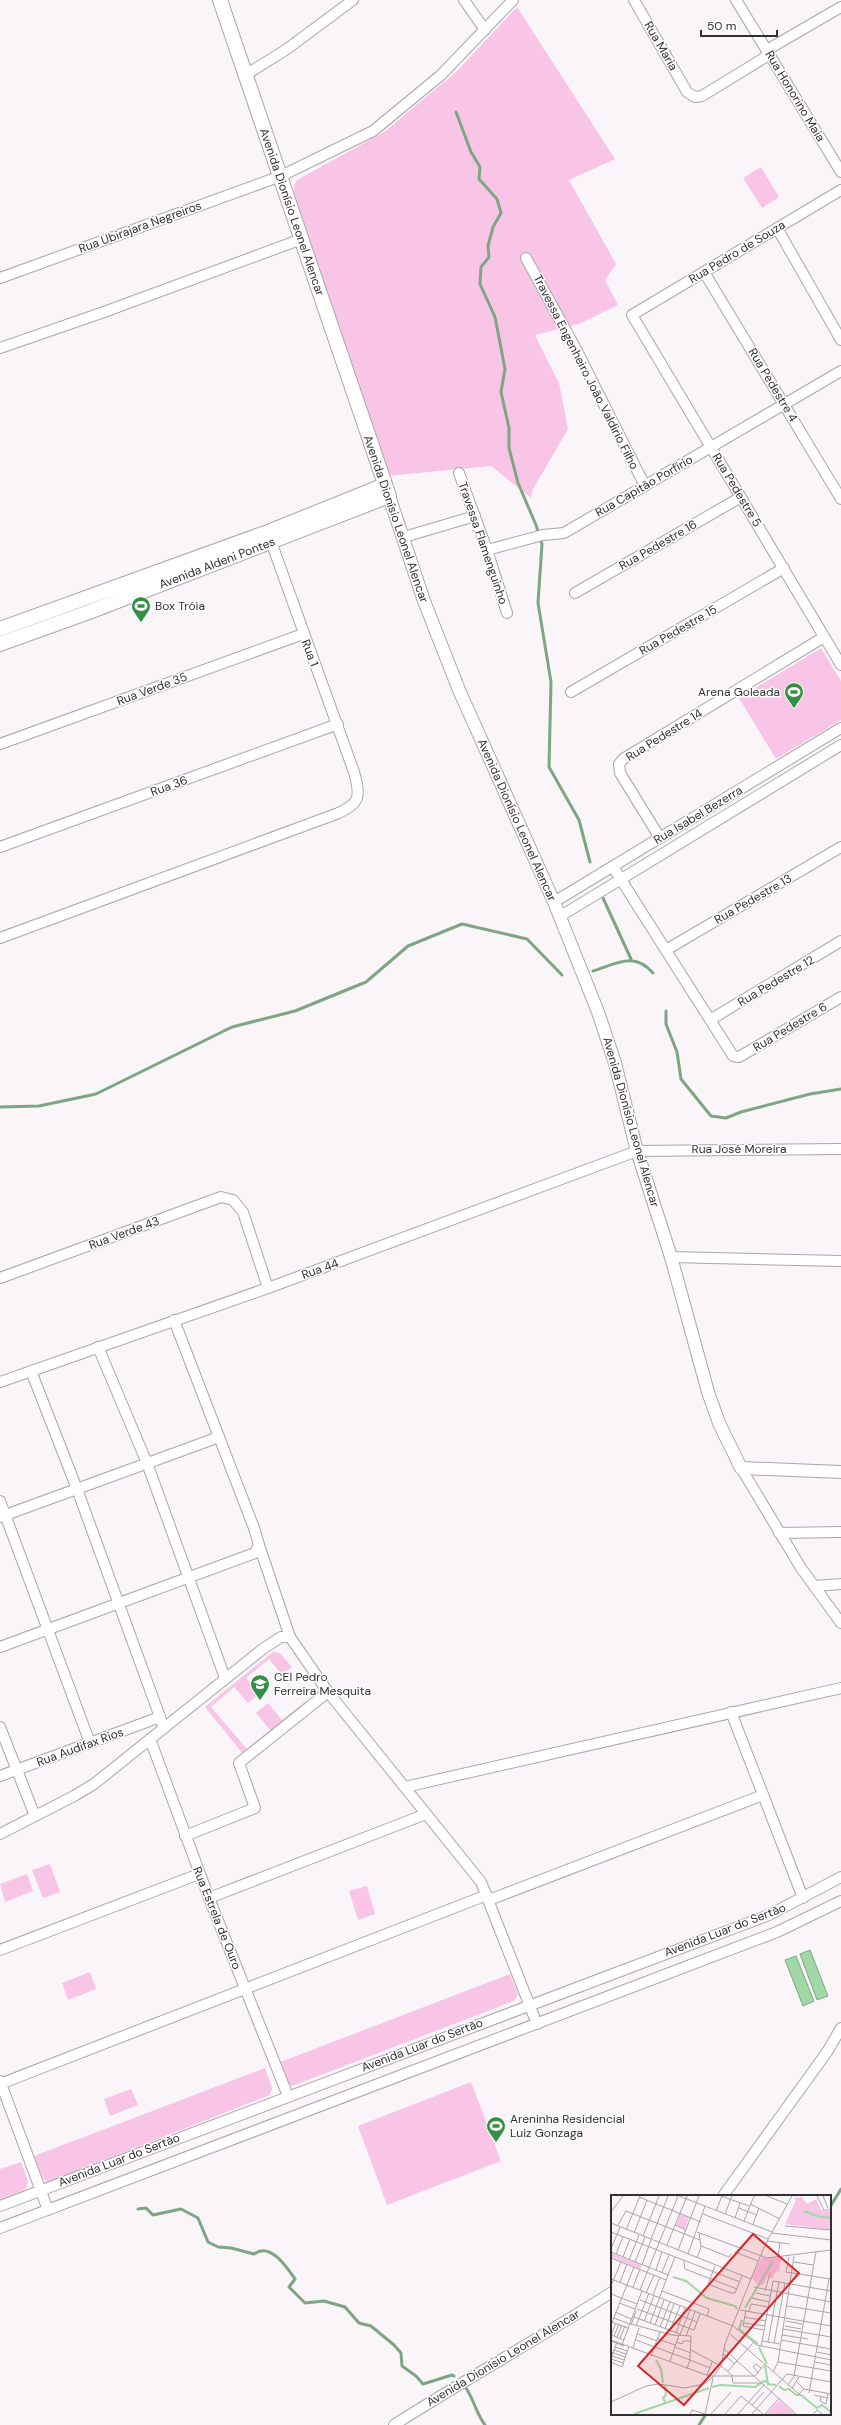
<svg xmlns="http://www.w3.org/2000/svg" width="841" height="2425" font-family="'DM Sans',sans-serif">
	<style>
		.green { fill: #f9c5e7 }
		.water { fill: #a1d8a6; stroke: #7fa683 }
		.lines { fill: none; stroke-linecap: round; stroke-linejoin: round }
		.stream { stroke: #7fa683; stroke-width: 3 }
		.minor-casing { stroke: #aba6a9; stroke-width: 12 }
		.tertiary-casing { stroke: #aba6a9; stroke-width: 14 }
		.secondary-casing { stroke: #aba6a9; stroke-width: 16 }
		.minor { stroke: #fff; stroke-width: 10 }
		.tertiary { stroke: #fff; stroke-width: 12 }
		.secondary { stroke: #fff; stroke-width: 14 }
		.labels { text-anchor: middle; stroke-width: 3; stroke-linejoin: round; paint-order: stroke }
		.street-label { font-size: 12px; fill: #313031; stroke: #fff }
		.poi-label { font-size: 12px; fill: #313031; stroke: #fff; text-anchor: start }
		.inset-river { fill: none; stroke: #a1d8a6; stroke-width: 2 }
		.inset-road { fill: none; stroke: #a9a6a8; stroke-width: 1 }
		.view { fill: #d62828; fill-opacity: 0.15; stroke: #d62828; stroke-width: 2 }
		.inset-edge { fill: none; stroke: #313031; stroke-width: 2 }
	</style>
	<rect width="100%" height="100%" fill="#f9f5f8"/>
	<g class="green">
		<path d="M517 7 615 159 569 180 616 264 605 280 618 305 579 324 535 335 559 383 568 429 533 489 531 498 491 466 387 476 294 203V186L297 180 384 132 456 72Z"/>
		<path d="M761 167 779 197 762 208 743 178Z"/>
		<path d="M821 648 841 681V720L776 759 739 698Z"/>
		<path d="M273 1652 280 1653 292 1667 282 1675 269 1659 246 1678 259 1694 248 1703 234 1687 211 1707 247 1749 270 1730 256 1713 268 1703 282 1720 305 1702 306 1703 243 1754 205 1707Z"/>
		<path d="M50 1864 60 1892 43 1898 32 1870Z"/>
		<path d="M27 1874 33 1891 5 1902 0 1884Z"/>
		<path d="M367 1886 375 1914 358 1920 349 1891Z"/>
		<path d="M90 1972 96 1989 68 2000 62 1983Z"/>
		<path d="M510 1974 518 1994 514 2001 292 2086 287 2083 278 2063Z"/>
		<path d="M265 2068 272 2088 270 2095 48 2182 43 2178 34 2156Z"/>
		<path d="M471 2082 501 2161 387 2205 358 2126Z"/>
		<path d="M131 2089 138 2105 110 2116 104 2099Z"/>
		<path d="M21 2162 28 2181 26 2189 0 2199V2169Z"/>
	</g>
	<g class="water">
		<path d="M810 1950 828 1996 817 2000 800 1954Z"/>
		<path d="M796 1956 814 2001 803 2006 785 1960Z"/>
	</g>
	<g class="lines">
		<g class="stream">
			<path d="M456 112 471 152 480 167 479 179 497 199 501 213 493 227 488 246 489 257 481 267 480 284 495 317 505 369 501 392 509 428V448L518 483 536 525 542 544 538 603 551 682 549 767 579 820 590 862"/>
			<path d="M603 898 631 959"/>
			<path d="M593 971C616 964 634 951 653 973"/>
			<path d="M666 1011V1024L677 1052 681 1079 711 1116 726 1118 741 1112 810 1094 841 1089"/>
			<path d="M0 1107 39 1106 96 1094 232 1027 295 1011 366 982 408 946 462 924 527 939 562 975"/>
			<path d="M830 2207 841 2189"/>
			<path d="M138 2209 146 2208 153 2215 181 2209 198 2218 208 2242 218 2247 231 2248 254 2254C270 2242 286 2266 295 2279L289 2287 305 2303 324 2301 345 2307 359 2323 371 2326 394 2345 401 2353 402 2366 416 2376 423 2384 452 2375 454 2376"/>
			<path d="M466 2388C474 2400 476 2413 485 2425"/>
			<path d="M699 2425 706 2414"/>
		</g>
		<g class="minor-casing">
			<g id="minor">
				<path d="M464 0 485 30"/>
				<path d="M634 0 687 92 695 97 702 96 764 58 772 47 841 7"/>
				<path d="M736 0 841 172"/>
				<path d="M244 76 287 49 353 0"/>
				<path d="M841 190 632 315 841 665"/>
				<path d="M777 228 841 340"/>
				<path d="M526 258 577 351 645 486"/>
				<path d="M704 272 841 499"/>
				<path d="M0 278 281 176 373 131 441 75 513 0"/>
				<path d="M0 348 104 312 302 239"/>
				<path d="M459 473 487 550 507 613"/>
				<path d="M404 537 475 516"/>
				<path d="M487 550 543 535 564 533 841 371"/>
				<path d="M575 593 741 497"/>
				<path d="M571 692 784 568"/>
				<path d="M0 744 303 634"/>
				<path d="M660 838 620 773 619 764 623 759 824 637"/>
				<path d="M0 847 338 724"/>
				<path d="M613 867 733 1056 739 1057 841 997"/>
				<path d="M554 902 841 728"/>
				<path d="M559 917 841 745"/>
				<path d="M0 938 336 814C360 804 361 797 354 772L269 536"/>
				<path d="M666 950 841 847"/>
				<path d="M710 1020 841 941"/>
				<path d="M671 1257 841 1261"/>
				<path d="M0 1278 221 1197 233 1200 243 1212 268 1288"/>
				<path d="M98 1347 147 1463 225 1678"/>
				<path d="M31 1371 77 1489 164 1728"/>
				<path d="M0 1382 268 1288 637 1151 841 1149"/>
				<path d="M741 1468 801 1568 841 1623"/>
				<path d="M0 1501 90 1743"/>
				<path d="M0 1517 219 1437"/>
				<path d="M779 1533 841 1532"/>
				<path d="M259 1545 290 1637"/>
				<path d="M814 1586 841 1584"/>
				<path d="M0 1647 255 1553 259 1545 254 1528 174 1320"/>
				<path d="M731 1712 803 1898"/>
				<path d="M0 1727 35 1816"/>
				<path d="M150 1739 209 1898 288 2096"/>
				<path d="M0 1776 160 1717"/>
				<path d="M405 1787 841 1688"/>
				<path d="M0 1834 74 1796 94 1784 264 1648 281 1637H290L328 1692 481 1882 537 2024"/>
				<path d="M185 1836 255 1808 239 1763 328 1692"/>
				<path d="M209 1898 426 1814"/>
				<path d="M489 1900 763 1795"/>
				<path d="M0 1950 199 1874"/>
				<path d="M0 2081 48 2210"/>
				<path d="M0 2084 487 1895"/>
				<path d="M723 2196 827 2052 841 2028"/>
				<path d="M0 2206 769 1915 841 1877"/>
				<path d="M0 2228 777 1932 841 1901"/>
				<path d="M394 2425C466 2379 540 2338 612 2292"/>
			</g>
		</g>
		<g class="tertiary-casing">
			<path id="tertiary" d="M389 496 424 601 459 690 554 902 598 1012 615 1063 637 1151 671 1257 708 1392 719 1423 741 1468 841 1472"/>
		</g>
		<g class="secondary-casing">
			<g id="secondary">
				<path d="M0 629 268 532 385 485"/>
				<path d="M0 644 89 612 389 496 220 0"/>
			</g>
		</g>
		<use href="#minor" class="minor"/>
		<use href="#tertiary" class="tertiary"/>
		<use href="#secondary" class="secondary"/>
	</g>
	<defs>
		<g id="stadium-pin" transform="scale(1)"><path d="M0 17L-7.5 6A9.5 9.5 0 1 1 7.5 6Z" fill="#329144" stroke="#fff"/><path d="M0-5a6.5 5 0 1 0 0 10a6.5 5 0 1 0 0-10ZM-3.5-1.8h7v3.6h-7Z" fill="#fff"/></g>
		<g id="school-pin" transform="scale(1)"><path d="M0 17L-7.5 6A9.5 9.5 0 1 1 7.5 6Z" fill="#329144" stroke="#fff"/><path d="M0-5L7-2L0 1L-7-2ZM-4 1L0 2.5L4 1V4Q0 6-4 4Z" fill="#fff"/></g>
	</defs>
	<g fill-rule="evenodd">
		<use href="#stadium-pin" x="141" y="606"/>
		<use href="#stadium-pin" x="794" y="692"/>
		<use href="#school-pin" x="260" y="1684"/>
		<use href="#stadium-pin" x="496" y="2126"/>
	</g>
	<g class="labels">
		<g class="street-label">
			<text transform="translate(661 46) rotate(60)" y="4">Rua Maria</text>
			<text transform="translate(795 96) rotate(59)" y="4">Rua Honorino Maia</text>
			<text transform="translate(292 212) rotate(71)" y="4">Avenida Dionísio Leonel Alencar</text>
			<text transform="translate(140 227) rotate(-20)" y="4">Rua Ubirajara Negreiros</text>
			<text transform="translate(737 252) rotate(-31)" y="4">Rua Pedro de Souza</text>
			<text transform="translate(586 372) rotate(63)" y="4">Travessa Engenheiro João Valdirio Filho</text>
			<text transform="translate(773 385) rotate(59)" y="4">Rua Pedestre 4</text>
			<text transform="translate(644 486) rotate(-30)" y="4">Rua Capitão Porfírio</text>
			<text transform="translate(737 490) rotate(59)" y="4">Rua Pedestre 5</text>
			<text transform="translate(396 519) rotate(71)" y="4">Avenida Dionísio Leonel Alencar</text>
			<text transform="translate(483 543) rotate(71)" y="4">Travessa Flamenguinho</text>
			<text transform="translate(658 545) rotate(-30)" y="4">Rua Pedestre 16</text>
			<text transform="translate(217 563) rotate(-21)" y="4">Avenida Aldeni Pontes</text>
			<text transform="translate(678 630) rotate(-30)" y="4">Rua Pedestre 15</text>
			<text transform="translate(310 653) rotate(69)" y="4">Rua 1</text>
			<text transform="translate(152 689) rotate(-20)" y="4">Rua Verde 35</text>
			<text transform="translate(664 735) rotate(-32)" y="4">Rua Pedestre 14</text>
			<text transform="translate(169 786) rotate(-20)" y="4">Rua 36</text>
			<text transform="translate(698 815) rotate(-31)" y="4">Rua Isabel Bezerra</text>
			<text transform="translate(517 820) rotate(66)" y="4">Avenida Dionísio Leonel Alencar</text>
			<text transform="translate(753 899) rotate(-30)" y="4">Rua Pedestre 13</text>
			<text transform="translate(776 981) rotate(-31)" y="4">Rua Pedestre 12</text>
			<text transform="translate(790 1027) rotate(-31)" y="4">Rua Pedestre 6</text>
			<text transform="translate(631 1122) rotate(74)" y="4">Avenida Dionísio Leonel Alencar</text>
			<text x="739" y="1153">Rua José Moreira</text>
			<text transform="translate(124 1233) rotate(-20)" y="4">Rua Verde 43</text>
			<text transform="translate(320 1269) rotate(-20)" y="4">Rua 44</text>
			<text transform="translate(80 1747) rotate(-20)" y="4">Rua Audifax Rios</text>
			<text transform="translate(217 1918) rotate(68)" y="4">Rua Estrela de Ouro</text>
			<text transform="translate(725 1930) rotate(-21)" y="4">Avenida Luar do Sertão</text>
			<text transform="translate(422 2045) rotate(-21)" y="4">Avenida Luar do Sertão</text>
			<text transform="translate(119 2160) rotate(-21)" y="4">Avenida Luar do Sertão</text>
			<text transform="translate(503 2358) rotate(-31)" y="4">Avenida Dionísio Leonel Alencar</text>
		</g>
		<g class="poi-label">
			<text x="155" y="610">Box Tróia</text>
			<text x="780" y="696" text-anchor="end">Arena Goleada</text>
			<text x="274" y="1681">CEI Pedro<tspan x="274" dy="14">Ferreira Mesquita</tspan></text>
			<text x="510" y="2123">Areninha Residencial<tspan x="510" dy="14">Luiz Gonzaga</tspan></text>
		</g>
	</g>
	<g transform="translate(611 2195)">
		<rect width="220" height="220" fill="#f9f5f8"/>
		<path d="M183 1 187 3 190 1 196 9 205 4 210 15 220 13V35L174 29 185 5ZM69 19 78 23 74 34 65 30ZM0 58 31 70 29 74 0 62ZM150 63H170L168 76H165L161 84 156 82 153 89 148 91 141 83ZM168 205 184 219H155Z" fill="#f9c5e7"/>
		<path class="inset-river" d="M193 16 205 21 220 23M62 82 75 86 96 103 124 111 126 114M134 113 162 66M131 125 128 134 147 149M148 152 156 169M45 165 50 174 52 188M154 171 157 189 165 190M168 191 173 195 178 194 185 200H190L206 213 211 210 220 217M101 192 109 190 144 192 153 186 157 187M54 207 52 203 55 200 54 191M23 219 98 193"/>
		<path class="inset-road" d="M68 1 161 37M110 1 138 11M156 1 176 9M206 1 213 15M212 1 217 13M28 2 90 27M139 9 169 24M128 13 146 20M105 16 111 1M0 17 12 1M92 19 157 44M114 19 121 1M124 23 129 8M133 26 143 1M0 28 140 84 154 50 181 1M142 29 148 13M7 30 15 16 89 45M64 30 75 35M174 31 220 35M15 35 29 1M0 37 129 87M86 37 156 63 220 55M23 38 36 5M161 38 220 45M32 41 48 1M40 44 57 1M156 46 179 49M56 50 76 1M90 51 118 62 120 59M0 54 9 32M67 55 88 1M0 57 57 80 64 62M124 57 147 66M5 59 12 42M77 59 94 11M12 62 19 44M178 62 175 77 220 84M0 63 55 85M86 63 90 52 88 38M167 63 169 47M18 65 28 40M73 66 74 74 126 94M24 67 34 42M183 67 202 70M31 70 40 45M104 71 97 89 120 98H124L131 81M45 75 51 57M51 77 58 60M0 84 122 131 146 150 220 165M9 87 16 69M0 91 10 67M22 92 29 74M143 92 220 107M29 95 67 1M51 96 98 114 96 121M154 96 159 78M35 98 43 80M145 98 159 101M0 99 26 109M42 100 49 82M141 103 158 107M29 105 86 127M8 108 24 114M176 111 220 118M26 114 83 135 89 119M129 115 220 131M135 115 132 131 153 135M138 116 140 109 157 112M4 117 20 124M23 122 69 139M133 122 155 126M3 123 19 129M33 126 43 101M175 126 191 129M1 127 17 133M39 128 57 80M133 128 154 131M20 129 61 140 80 141 79 164 76 174M0 130 23 72M20 130 25 116M44 130 53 105M25 131 38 98M174 131 190 134M49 132 59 107M54 134 63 109M172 134 220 142M59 136 69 111M65 138 74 113M27 139 46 146M119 139 188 199 193 194M0 140 13 145M0 140 5 128M69 140 79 115M171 140 197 144M3 141 8 129M75 141 84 117M6 142 11 130M9 143 14 131M47 144 64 150M0 145 98 181H144L154 169M25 145 79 165M170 145 220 154M0 146 13 151M151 146 169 149M65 147 71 149 72 146H80M157 147 168 87M163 148 174 88M11 150 31 96M4 152 16 156M64 152 80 158M150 152 162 86 220 96M22 153 28 133M113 154 185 219M3 155 15 159M80 155 110 171M0 157 14 162M206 157 220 160M112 159 124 169M1 161 13 165M40 161 49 137M0 164 6 147M0 164 12 168M79 165 99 173M59 166 68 140M0 167 11 172 18 151M167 167 220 176M204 167 220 170M110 171 122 181M117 176 142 148M147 177 142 172 145 169 150 173M162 177 167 167 183 61M96 180 101 167M121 181 122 188H150M186 187 193 194 220 199M177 190 183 181 205 57M181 193 188 182M198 198 218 84M203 200 217 203M210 202 209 206 215 209 217 199M0 207 35 191 48 189 74 193 93 189 102 182 110 171 114 149 140 84M141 210 153 197M79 219 81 215 94 219M94 219 102 183M100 219 120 197M114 219 130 201 152 219M127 219 153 190M141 219 176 179 220 187M154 219 168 203M202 219 206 215 211 219"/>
		<path class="view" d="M142 39 188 78 73 210 27 171Z"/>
		<rect width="220" height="220" class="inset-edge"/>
	</g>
	<path d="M701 30v6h76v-6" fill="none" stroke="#313031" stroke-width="2"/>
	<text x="707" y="30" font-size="12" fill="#313031" stroke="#ffffff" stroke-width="3" paint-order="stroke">50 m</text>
</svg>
